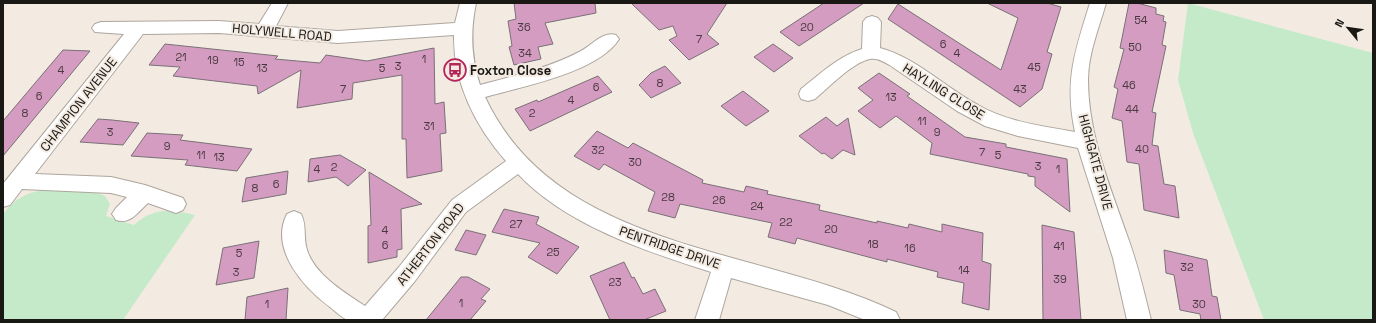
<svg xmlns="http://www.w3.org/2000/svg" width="1376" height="323" font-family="'Space Grotesk',sans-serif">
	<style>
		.green { fill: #c5eac9 }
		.building { fill: #d59cc1; stroke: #797076 }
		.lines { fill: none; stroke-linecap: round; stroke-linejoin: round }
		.street-casing { stroke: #ada69e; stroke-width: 2 }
		.street { fill: #fff; fill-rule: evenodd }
		.labels { text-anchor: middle; stroke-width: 4; stroke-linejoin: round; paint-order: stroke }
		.number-label { font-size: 11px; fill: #493940 }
		.street-label { font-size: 13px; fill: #1a1815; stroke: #f3ebe2 }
		.poi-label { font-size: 13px; font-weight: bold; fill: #1a1815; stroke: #f3ebe2; text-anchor: start }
	</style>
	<rect width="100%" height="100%" fill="#f3ebe2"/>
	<g class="green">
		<path d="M1188 3 1373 53V320H1264L1193 133 1178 80Z"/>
		<path d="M45 190 93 191 105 196 110 204 106 216 134 225C154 207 171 209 195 215L123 320H3V214C14 199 27 192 45 190Z"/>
	</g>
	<g class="building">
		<path d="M514 3H595L596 13 545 23 553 44 538 47 541 59 514 65 509 47 512 46 508 21 516 19Z"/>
		<path d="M631 3H727L707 34 719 44 689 60 669 40 677 36 673 26 659 30Z"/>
		<path d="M824 3H864L799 46 780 32Z"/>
		<path d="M987 3H1047L1061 7 1047 52 1052 54 1042 89 1020 107 888 19 898 4 1001 70 1018 18Z"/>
		<path d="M1129 3H1137L1156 8V14L1164 16 1163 21 1166 22 1162 45 1166 46 1152 112 1156 113 1152 145 1158 146 1164 184 1175 186 1179 218 1144 210 1139 164 1127 162 1122 121 1112 118 1118 89 1114 87 1124 49 1120 48Z"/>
		<path d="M165 44 278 56 275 59 320 63 326 55 367 61 434 48 435 104 444 102 446 133 440 134 442 171 407 178 406 139H402V75L353 83 352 99 297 108 301 70 258 94 257 86 173 76 180 67 149 65Z"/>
		<path d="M773 44 793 58 774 72 754 57Z"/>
		<path d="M63 50 90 51 3 156V121Z"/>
		<path d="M665 66 681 83 651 98 639 85 651 73Z"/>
		<path d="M879 73 910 94 907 96 965 137 1006 144V147L1067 159 1070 212 1035 186V177L1028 176V174L930 154 932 143 896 116 880 128 858 111 873 100 858 88Z"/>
		<path d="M598 76 612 92 530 131 515 109 537 100 538 102Z"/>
		<path d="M743 91 769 111 746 126 721 106Z"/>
		<path d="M826 117 837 126 848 118 855 155 843 150 832 159 824 153 822 154 799 136Z"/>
		<path d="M98 119 112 120 139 123 123 145 80 142Z"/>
		<path d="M597 131 628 148 633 143 703 180 702 183 744 192 746 186 768 191 767 194 820 205 819 210 877 223V221L908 228 909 224 942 232V224L983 233 982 261 991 264 989 310 962 303 964 283 937 277 938 272 887 259V262L797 238 795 244 768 237 772 223 680 204 675 218 648 211 655 192 604 164 599 170 574 156Z"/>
		<path d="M147 133 183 135 180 140 252 149 237 171 185 165 188 160 131 156Z"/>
		<path d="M340 155 366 170 348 186 336 177 308 182 310 159Z"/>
		<path d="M288 171 286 194 242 202 246 178Z"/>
		<path d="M369 172 422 204 401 209 402 249 397 250V257L368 263V226L371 225Z"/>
		<path d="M504 209 539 217 536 224 579 247 557 274 528 257 540 243 492 232Z"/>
		<path d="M1042 225 1074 232 1081 320H1043Z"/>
		<path d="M466 230 486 235 476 255 455 250Z"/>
		<path d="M259 241 254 278 216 285 223 248Z"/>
		<path d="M1164 250 1207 260 1212 296 1217 297 1221 320H1201L1200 314 1180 310 1174 275 1166 273Z"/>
		<path d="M624 262 632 278 634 277 643 294 655 289 666 311 644 320H610L590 276Z"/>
		<path d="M461 277H468L490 289 481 299 486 301 470 320H426Z"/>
		<path d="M288 288 286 320H245L247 297Z"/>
	</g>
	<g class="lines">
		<g class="street-casing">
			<g id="street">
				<path d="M272 3H288L276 26 338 31 455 23 460 3H476C470 32 471 57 480 85 514 76 548 68 579 52 592 46 602 31 616 35L619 39C599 72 521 87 485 97 557 252 762 247 896 312L900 320H865L828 305 731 278 719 320H695L711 272C645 251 566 225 518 174L466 212 415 281 382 320C372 320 357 323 348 320 342 318 335 311 330 307 304 288 269 249 287 214L294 211 301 214C307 225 303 238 307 250 315 275 344 292 365 306L399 267 452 200 506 161C475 126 453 82 454 35L338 43 219 33 143 34 35 174 111 177 145 185 183 198 186 204 183 210 176 213 148 203C138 212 130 225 116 220L112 214 116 208 127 197 111 193 22 189 10 205 3 207V184L124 34 95 32 92 28 95 24 101 22 219 21 259 24Z"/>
				<path d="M1090 3H1106C1099 28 1088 54 1088 80 1088 135 1110 186 1128 238 1138 265 1144 292 1151 320H1127L1113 258 1078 148 1018 136 985 126 957 111 891 66C884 62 878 58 870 59 853 62 828 88 815 99L808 101 801 99 799 94 801 89C820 74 839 56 862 49L863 22 866 18 872 16 878 18 881 22 880 48C915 57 946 88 978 105 1007 122 1042 126 1075 132 1064 81 1075 51 1090 3Z"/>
			</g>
		</g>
		<use href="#street" class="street"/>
	</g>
	<defs>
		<g id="bus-ring" transform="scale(1.15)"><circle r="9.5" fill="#f3ebe2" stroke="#b32458" stroke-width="1.5"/><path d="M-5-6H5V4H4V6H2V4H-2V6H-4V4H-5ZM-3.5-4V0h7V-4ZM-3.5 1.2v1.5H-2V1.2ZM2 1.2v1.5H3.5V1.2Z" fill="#b32458"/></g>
	</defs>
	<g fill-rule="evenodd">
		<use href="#bus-ring" x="455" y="70"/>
	</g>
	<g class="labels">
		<g class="number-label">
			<text x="1141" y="24">54</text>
			<text x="524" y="31">36</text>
			<text x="807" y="31">20</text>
			<text x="699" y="43">7</text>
			<text x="943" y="48">6</text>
			<text x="1135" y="51">50</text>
			<text x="525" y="57">34</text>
			<text x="957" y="57">4</text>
			<text x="181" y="61">21</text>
			<text x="424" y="63">1</text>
			<text x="213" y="64">19</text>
			<text x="239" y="66">15</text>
			<text x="398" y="70">3</text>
			<text x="1034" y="71">45</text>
			<text x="262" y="72">13</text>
			<text x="382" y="72">5</text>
			<text x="61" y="74">4</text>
			<text x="660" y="87">8</text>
			<text x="1129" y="89">46</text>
			<text x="596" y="91">6</text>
			<text x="343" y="93">7</text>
			<text x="1020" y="93">43</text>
			<text x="39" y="100">6</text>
			<text x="891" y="101">13</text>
			<text x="571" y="104">4</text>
			<text x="1132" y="113">44</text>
			<text x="25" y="117">8</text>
			<text x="532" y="117">2</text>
			<text x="922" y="125">11</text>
			<text x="429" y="130">31</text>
			<text x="110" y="136">3</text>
			<text x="937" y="136">9</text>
			<text x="167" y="150">9</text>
			<text x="1142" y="153">40</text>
			<text x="598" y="154">32</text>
			<text x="982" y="156">7</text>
			<text x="201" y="159">11</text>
			<text x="998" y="159">5</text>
			<text x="219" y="161">13</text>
			<text x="635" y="166">30</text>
			<text x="1038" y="170">3</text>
			<text x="334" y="171">2</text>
			<text x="317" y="173">4</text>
			<text x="1058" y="173">1</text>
			<text x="276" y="188">6</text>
			<text x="255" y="192">8</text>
			<text x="668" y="201">28</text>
			<text x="719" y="204">26</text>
			<text x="757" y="210">24</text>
			<text x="786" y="226">22</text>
			<text x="516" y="228">27</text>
			<text x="831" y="233">20</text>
			<text x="385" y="234">4</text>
			<text x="873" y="248">18</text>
			<text x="385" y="249">6</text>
			<text x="1059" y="250">41</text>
			<text x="910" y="252">16</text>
			<text x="553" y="256">25</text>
			<text x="239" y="257">5</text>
			<text x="1187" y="271">32</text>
			<text x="964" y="274">14</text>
			<text x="236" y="276">3</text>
			<text x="1060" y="283">39</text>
			<text x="615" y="286">23</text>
			<text x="461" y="307">1</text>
			<text x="267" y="308">1</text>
			<text x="1199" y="308">30</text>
		</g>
		<g class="street-label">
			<text transform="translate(282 32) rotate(5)" y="5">HOLYWELL ROAD</text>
			<text transform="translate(944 91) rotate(32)" y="5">HAYLING CLOSE</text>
			<text transform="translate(78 104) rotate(-52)" y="5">CHAMPION AVENUE</text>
			<text transform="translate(1096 162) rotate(75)" y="5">HIGHGATE DRIVE</text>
			<text transform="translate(430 244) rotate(-52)" y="5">ATHERTON ROAD</text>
			<text transform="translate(670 247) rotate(19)" y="5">PENTRIDGE DRIVE</text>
		</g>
		<g class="poi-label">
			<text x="470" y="75">Foxton Close</text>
		</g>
	</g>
	<rect width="1376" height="323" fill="none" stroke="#1a1815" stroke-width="8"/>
	<g transform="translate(1348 28) rotate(299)" stroke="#f3ebe2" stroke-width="3" paint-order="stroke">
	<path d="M0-3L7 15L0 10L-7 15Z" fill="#1a1815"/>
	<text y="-6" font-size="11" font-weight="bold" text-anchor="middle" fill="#1a1815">N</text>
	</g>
</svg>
